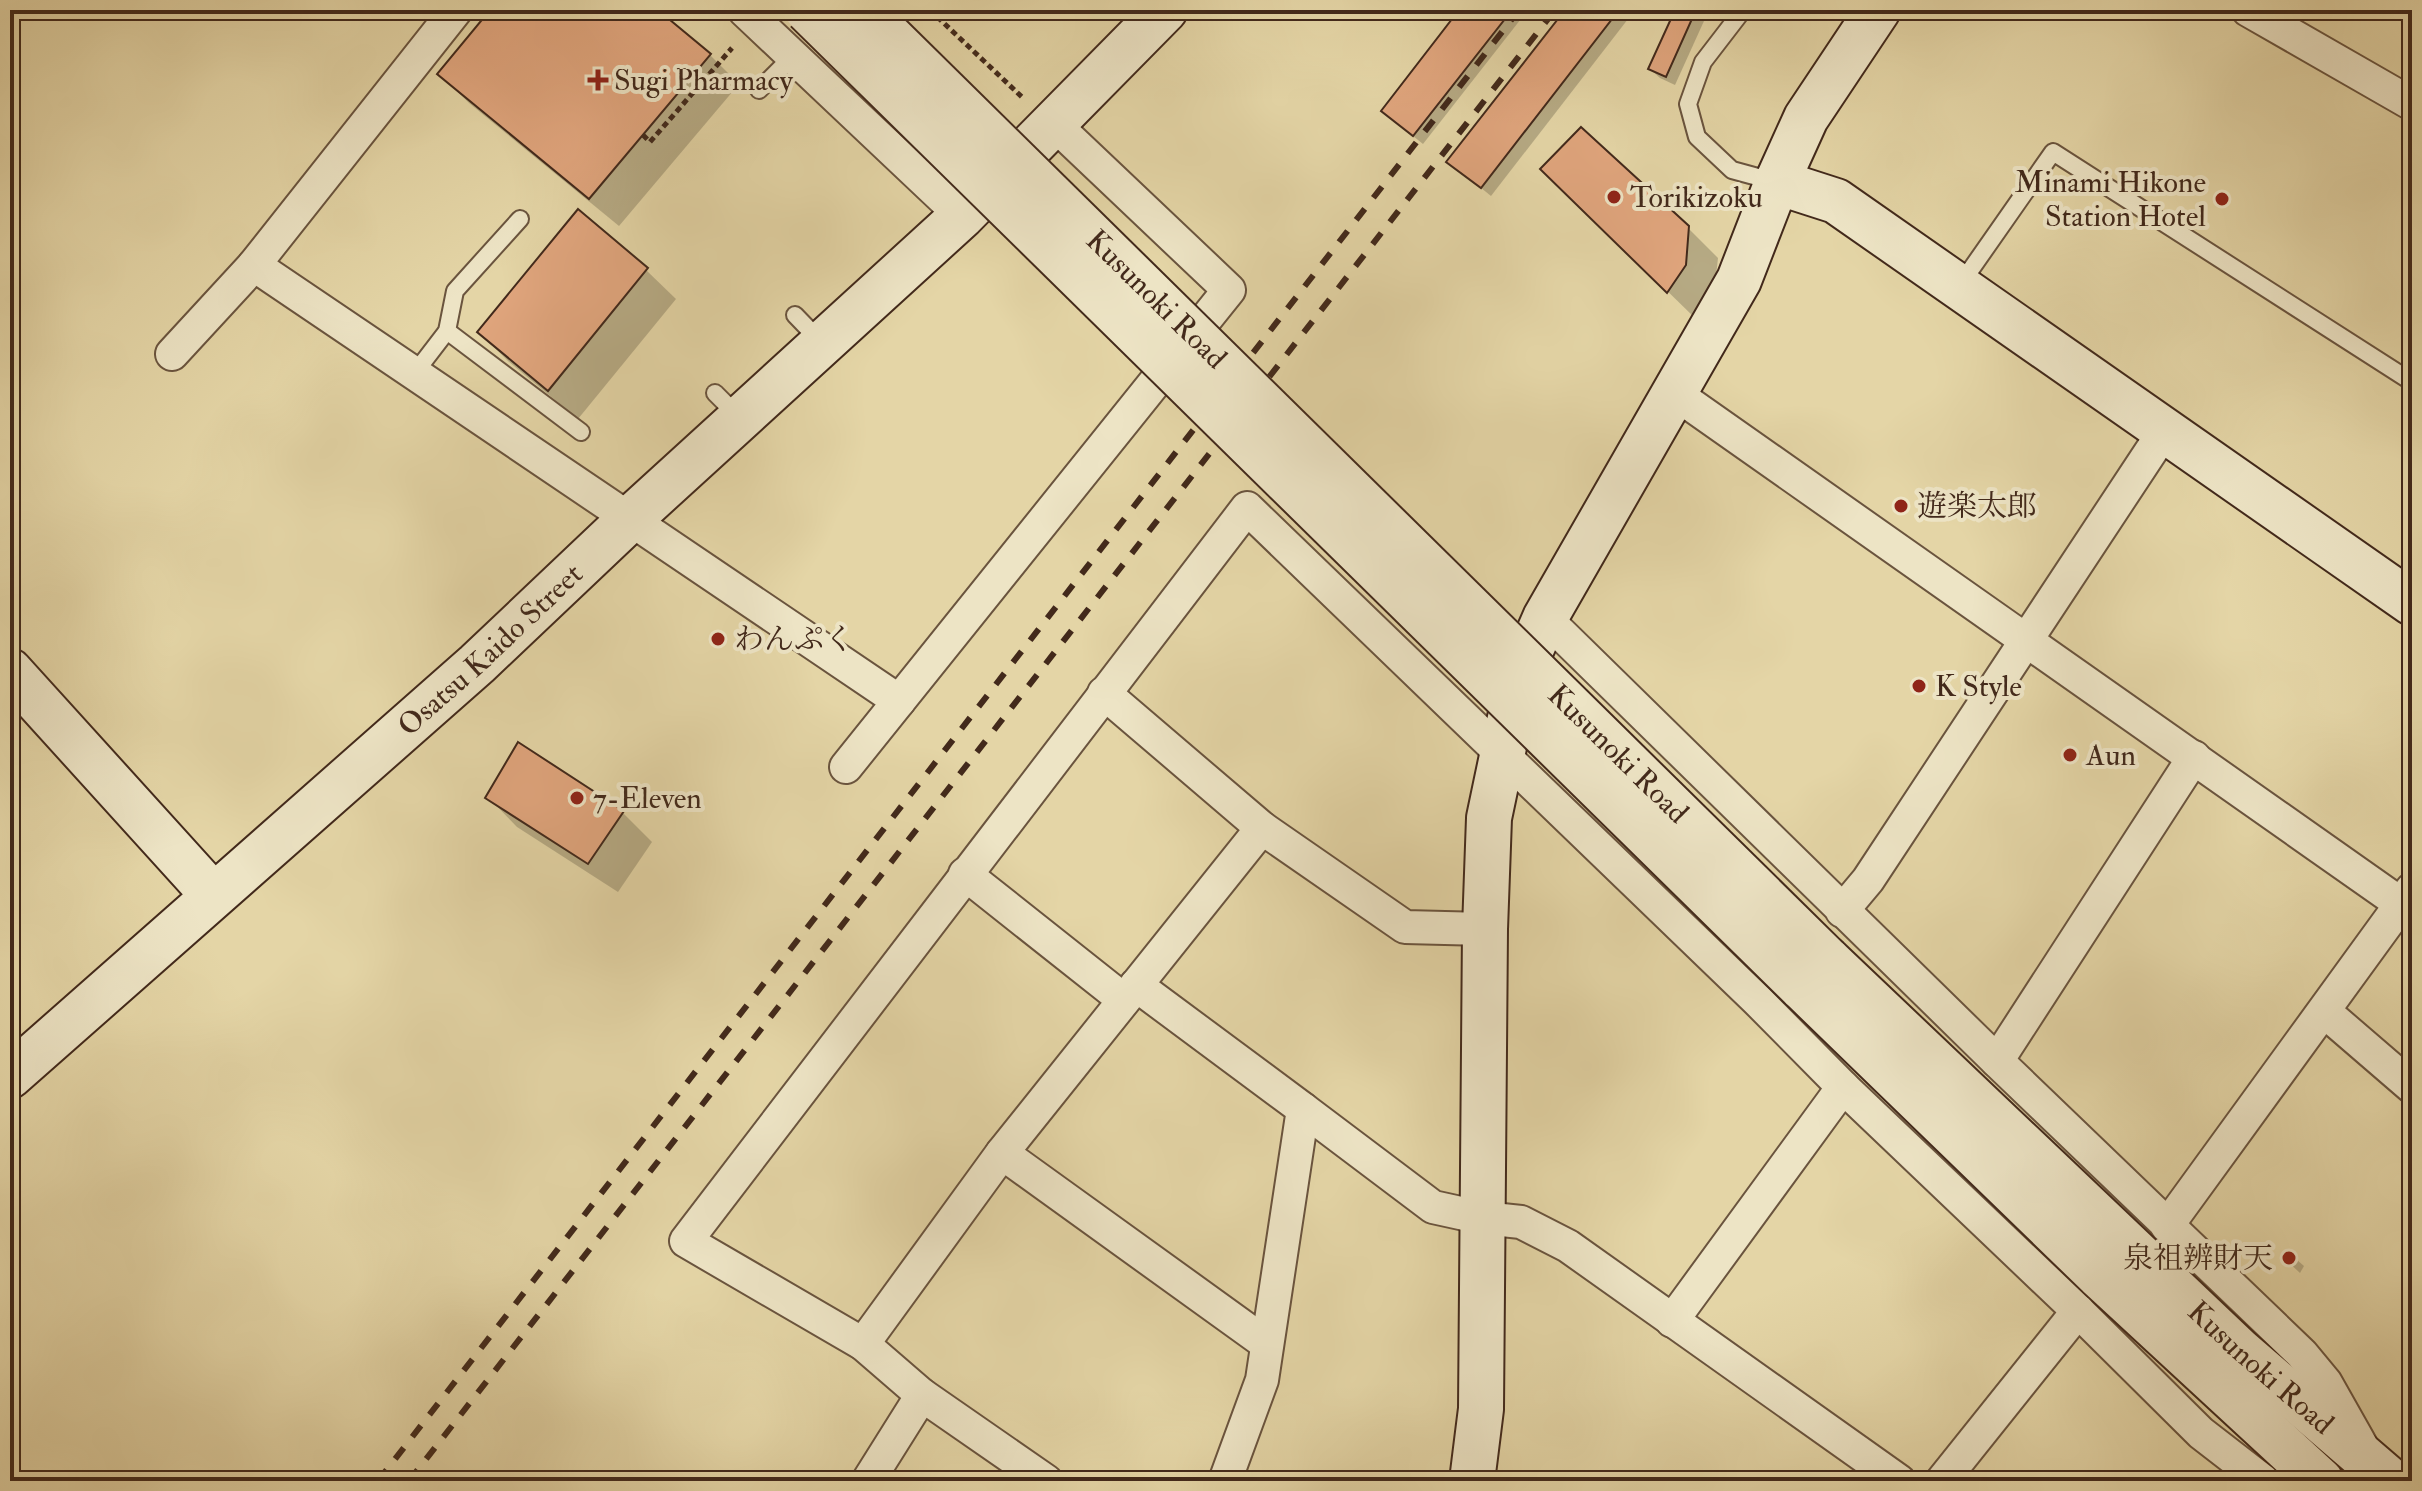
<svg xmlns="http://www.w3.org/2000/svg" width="2422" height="1491" font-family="'IM FELL Double Pica','Noto Serif JP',serif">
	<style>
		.shadow { fill: #0003 }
		.building { fill: #e0a57d; stroke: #42291b; stroke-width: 2 }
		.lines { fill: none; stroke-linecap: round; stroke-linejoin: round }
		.lane-casing { stroke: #6a543e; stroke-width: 20 }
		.street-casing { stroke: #6a543e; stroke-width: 36 }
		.secondary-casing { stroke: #42291b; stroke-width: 48 }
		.path { stroke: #42291b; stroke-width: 5; stroke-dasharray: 6 4; stroke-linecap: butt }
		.lane { stroke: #ede4c5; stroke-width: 16 }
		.street { stroke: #ede4c5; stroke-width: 32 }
		.secondary { stroke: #ede4c5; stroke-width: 44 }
		.rail { stroke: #42291b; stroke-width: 6; stroke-dasharray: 14 14; stroke-linecap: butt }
		.secondary-bridge-casing { stroke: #42291b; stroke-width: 48; stroke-linecap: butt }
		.secondary-bridge { stroke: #ede4c5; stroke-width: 44 }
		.poi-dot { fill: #8f2418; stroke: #ede4c5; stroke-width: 3 }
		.labels { text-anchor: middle; stroke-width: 8; stroke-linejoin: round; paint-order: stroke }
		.poi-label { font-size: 30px; fill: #42291b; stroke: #ede4c5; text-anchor: start }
		.street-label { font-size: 30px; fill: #42291b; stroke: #ede4c5 }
	</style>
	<rect width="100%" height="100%" fill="#e4d5a6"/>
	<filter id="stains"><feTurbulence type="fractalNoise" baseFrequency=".0025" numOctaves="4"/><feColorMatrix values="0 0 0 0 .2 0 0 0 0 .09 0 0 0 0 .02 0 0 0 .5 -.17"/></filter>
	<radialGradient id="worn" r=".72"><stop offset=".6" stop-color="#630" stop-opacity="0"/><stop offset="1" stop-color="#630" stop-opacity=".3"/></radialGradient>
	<g class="shadow">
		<path d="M493 10H655L710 55 739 84 619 226 469 103 440 74Z"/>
		<path d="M1462 10H1528L1423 144 1393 120Z"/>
		<path d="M1567 10H1635L1491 196 1449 162Z"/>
		<path d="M1677 10H1709L1675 85 1660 78 1650 69Z"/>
		<path d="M1572 198 1688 228 1718 258 1714 295 1697 320Z"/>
		<path d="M646 270 676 299 578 419 508 361 479 332Z"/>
		<path d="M519 745 623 813 652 842 618 892 517 827 488 797Z"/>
		<path d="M2289 1253 2304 1266 2300 1273 2285 1259Z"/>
	</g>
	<g class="building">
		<path d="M490 10H658L711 54 589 199 437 74Z"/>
		<path d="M1459 10H1512L1413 136 1381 111Z"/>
		<path d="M1565 10H1619L1481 188 1446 162Z"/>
		<path d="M1675 10H1696L1666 77 1648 69Z"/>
		<path d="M1581 127 1689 226 1686 265 1667 293 1540 169Z"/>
		<path d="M578 209 648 268 548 391 477 332Z"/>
		<path d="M518 742 624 811 588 864 485 798Z"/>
	</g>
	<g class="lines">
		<g class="lane-casing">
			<g id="lane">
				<path d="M1743 10 1703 62 1688 104 1697 137 1732 170 1776 182"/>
				<path d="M759 90 793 56"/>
				<path d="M1960 285 2053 152 2412 382"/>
				<path d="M795 315 822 343"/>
				<path d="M447 331 581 432"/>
				<path d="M414 374 447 331 455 291 520 219"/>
				<path d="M715 393 739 417"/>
			</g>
		</g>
		<g class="street-casing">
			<g id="street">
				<path d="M456 10 254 265 899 701"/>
				<path d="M744 10 962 216"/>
				<path d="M2248 10 2412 104"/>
				<path d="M172 354 254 265"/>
				<path d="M1673 392 2401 904"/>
				<path d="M1545 618 1997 1061 2302 1354 2326 1383 2361 1445"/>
				<path d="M1104 693 1262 828"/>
				<path d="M846 767 1229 290 1053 123"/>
				<path d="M965 874 1124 1000"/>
				<path d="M1842 911 1868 880 2165 430"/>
				<path d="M1136 985 1303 1109 1262 1380 1225 1481"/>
				<path d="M2325 1012 2412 1087"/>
				<path d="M1997 1061 2194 757"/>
				<path d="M1303 1109 1433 1207 1483 1218 1521 1222 1568 1246 1899 1481"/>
				<path d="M1002 1153 1267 1344"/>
				<path d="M2167 1226 2412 889"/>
				<path d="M1672 1321 1843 1087"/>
				<path d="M863 1344 1002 1153 1262 828 1405 927 1485 929"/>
				<path d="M868 1481 922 1395"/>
				<path d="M1046 1481 922 1395 863 1344 686 1241 1247 508 1758 1001 1843 1087 2078 1311 2201 1433 2263 1481"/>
				<path d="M1942 1481 2078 1311"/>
			</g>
		</g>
		<g class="secondary-casing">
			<g id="secondary">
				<path d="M1777 182 1836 201 2412 603"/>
				<path d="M10 671 213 895"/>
				<path id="s1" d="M1827 959 2240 1351 2391 1481"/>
				<path d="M1801 987 2098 1275 2321 1481"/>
				<path id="s2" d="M10 1076 477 664 630 519 962 216 1165 10"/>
				<path d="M1472 1481 1481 1409 1485 929 1489 818 1518 680 1545 618 1739 280 1777 182 1806 118 1878 10"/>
			</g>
		</g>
		<g class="path">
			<path d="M930 10 1022 97"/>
			<path d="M643 135 650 142 732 48"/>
		</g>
		<use href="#lane" class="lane"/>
		<use href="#street" class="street"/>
		<use href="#secondary" class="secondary"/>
		<g class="rail">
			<path d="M378 1481 1519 10"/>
			<path d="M409 1481 1555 10"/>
		</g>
		<g class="secondary-bridge-casing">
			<g id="secondary-bridge">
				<path d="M807 10 1801 987"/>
				<path id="s3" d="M863 10 1827 959"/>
			</g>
		</g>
		<use href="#secondary-bridge" class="secondary-bridge"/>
	</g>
	<g class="poi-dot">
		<path d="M594 68h8v8h8v8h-8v8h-8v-8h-8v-8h8z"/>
		<circle cx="1614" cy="197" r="8"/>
		<circle cx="2222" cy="199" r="8"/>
		<circle cx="1901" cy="506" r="8"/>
		<circle cx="718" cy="639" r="8"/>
		<circle cx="1919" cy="686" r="8"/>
		<circle cx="2070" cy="755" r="8"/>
		<circle cx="577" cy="798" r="8"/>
		<circle cx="2289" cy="1258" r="8"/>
	</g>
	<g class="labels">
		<g class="poi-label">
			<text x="614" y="90">Sugi Pharmacy</text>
			<text x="2206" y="192" text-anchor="end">Minami Hikone<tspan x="2206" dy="34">Station Hotel</tspan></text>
			<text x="1630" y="207">Torikizoku</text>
			<text x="1917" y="516">遊楽太郎</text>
			<text x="734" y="649">わんぷく</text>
			<text x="1935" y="696">K Style</text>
			<text x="2086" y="765">Aun</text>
			<text x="593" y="808">7-Eleven</text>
			<text x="2273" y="1268" text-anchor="end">泉祖辨財天</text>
		</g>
		<g class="street-label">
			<text dy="10" stroke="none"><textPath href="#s3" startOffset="412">Kusunoki Road</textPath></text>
			<text dy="10" stroke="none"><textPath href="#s2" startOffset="642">Osatsu Kaido Street</textPath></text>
			<text dy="10" stroke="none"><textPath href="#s3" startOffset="1060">Kusunoki Road</textPath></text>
			<text dy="10" stroke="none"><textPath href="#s1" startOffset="596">Kusunoki Road</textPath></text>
		</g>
	</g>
	<rect width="2422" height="1491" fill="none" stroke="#e4d5a6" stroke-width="40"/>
	<rect x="12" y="12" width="2398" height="1467" fill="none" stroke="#42291b" stroke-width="4"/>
	<rect x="20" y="20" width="2382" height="1451" fill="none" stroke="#42291b" stroke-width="2"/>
	<rect width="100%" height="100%" filter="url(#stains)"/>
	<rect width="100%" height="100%" fill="url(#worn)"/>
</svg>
